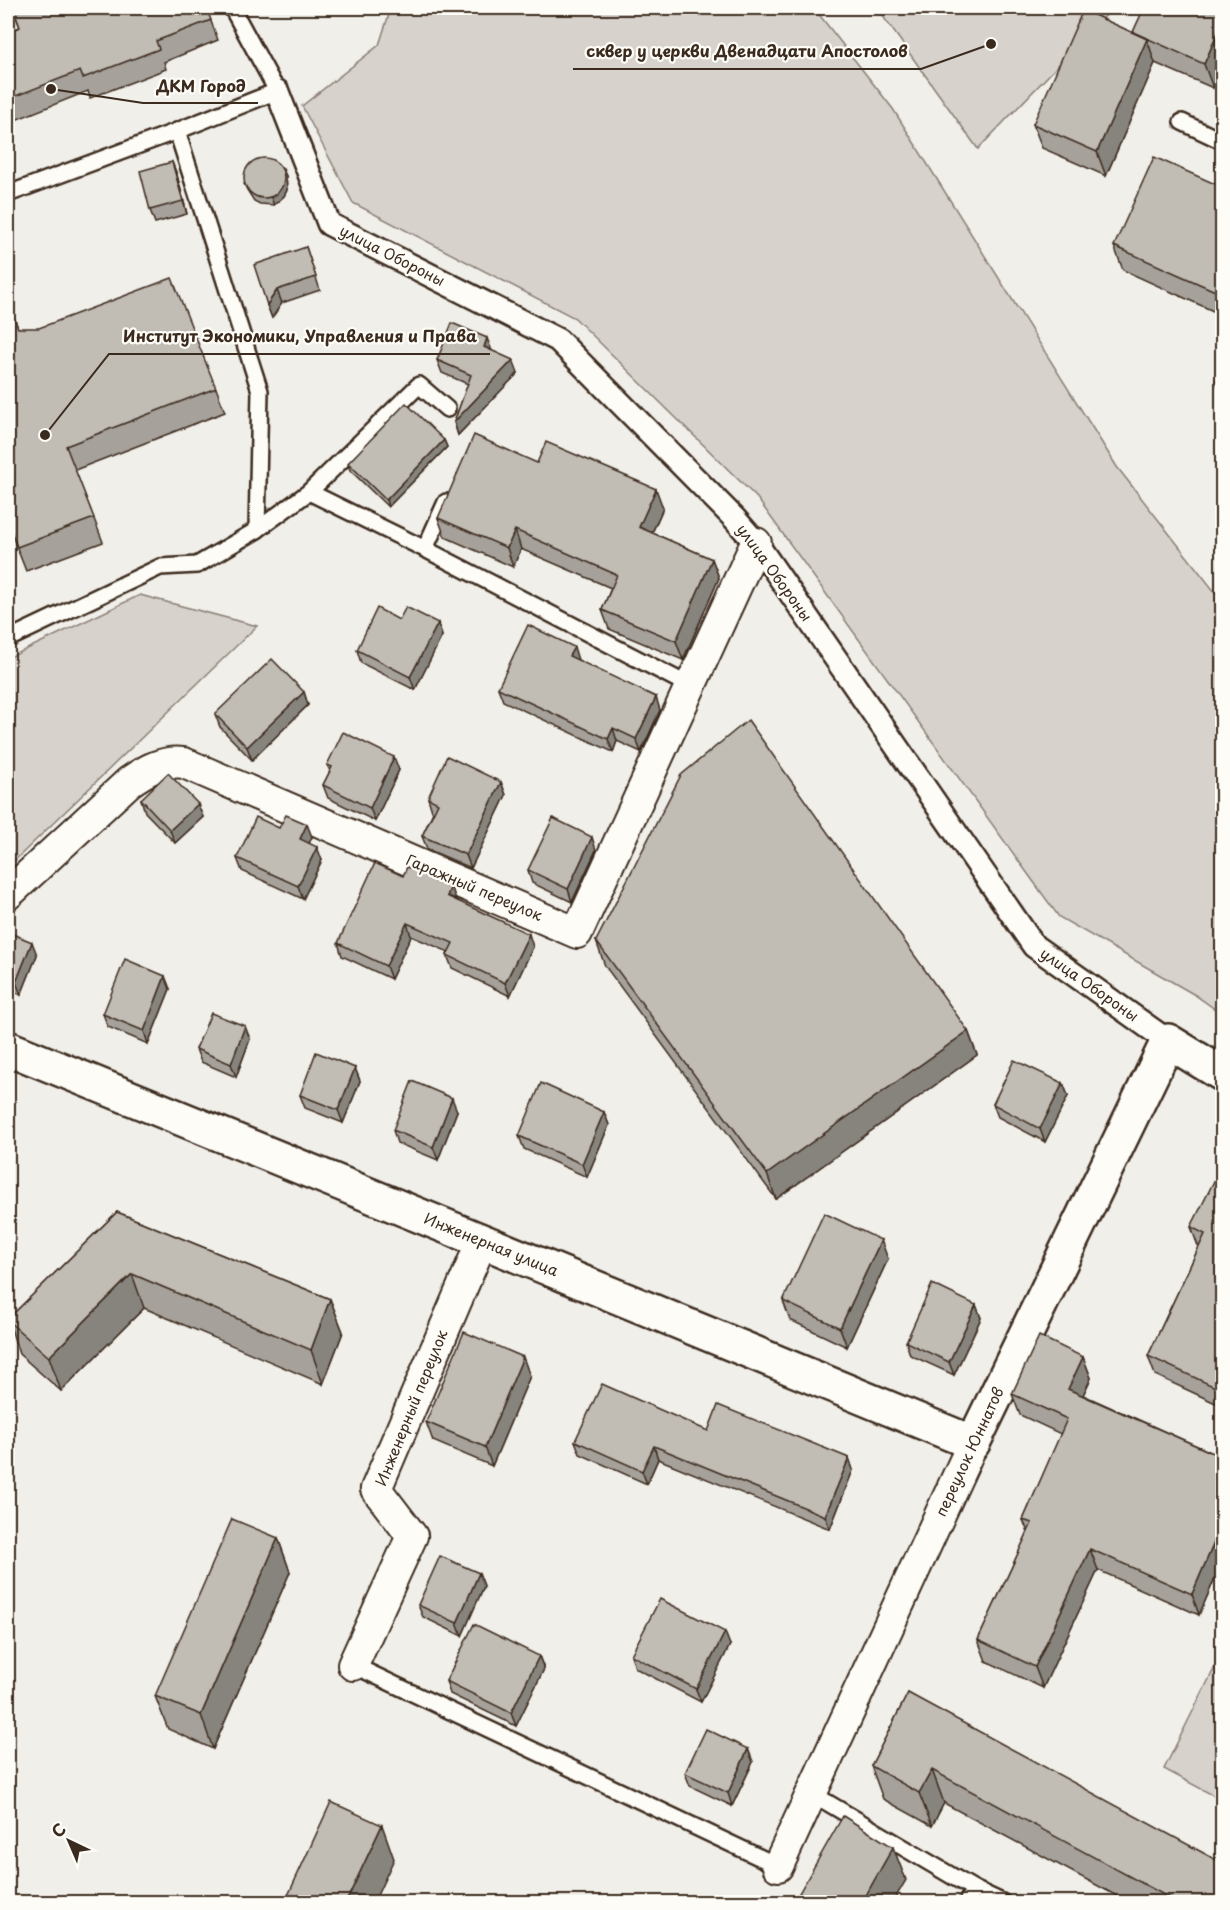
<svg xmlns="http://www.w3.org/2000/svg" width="1230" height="1910" font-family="'Playpen Sans',sans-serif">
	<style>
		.green { fill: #d7d2cc; stroke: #897e75; stroke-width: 1.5 }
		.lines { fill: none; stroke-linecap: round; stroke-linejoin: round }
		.service-casing { stroke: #3b2a1e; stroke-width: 20 }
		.pedestrian-casing { stroke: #3b2a1e; stroke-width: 27 }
		.minor-casing { stroke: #3b2a1e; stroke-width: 34 }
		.tertiary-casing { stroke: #3b2a1e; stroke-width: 38 }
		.service { stroke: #fdfcf7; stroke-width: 15 }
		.pedestrian { stroke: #fdfcf7; stroke-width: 22 }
		.minor { stroke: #fdfcf7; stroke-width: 30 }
		.tertiary { stroke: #fdfcf7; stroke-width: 33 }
		.wall { fill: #a6a29b; stroke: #3b2a1e; stroke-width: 1.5 }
		.shaded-wall { fill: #87847e; stroke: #3b2a1e; stroke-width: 1.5 }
		.building { fill: #c1bcb4; stroke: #3b2a1e; stroke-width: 1.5 }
		.labels { text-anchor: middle; stroke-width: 4.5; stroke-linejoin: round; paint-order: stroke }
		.street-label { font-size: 15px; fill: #3b2a1e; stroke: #fdfcf7 }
		.leader { fill: none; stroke: #3b2a1e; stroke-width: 2 }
		.callout-dot { fill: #3b2a1e; stroke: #fdfcf7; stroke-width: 2 }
		.callout-label { font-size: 16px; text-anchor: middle; font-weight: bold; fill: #3b2a1e; stroke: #fdfcf7; stroke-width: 4.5; stroke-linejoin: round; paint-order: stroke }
	</style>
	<rect width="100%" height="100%" fill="#f1efea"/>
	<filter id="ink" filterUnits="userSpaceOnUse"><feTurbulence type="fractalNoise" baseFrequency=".0167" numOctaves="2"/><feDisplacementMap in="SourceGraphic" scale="12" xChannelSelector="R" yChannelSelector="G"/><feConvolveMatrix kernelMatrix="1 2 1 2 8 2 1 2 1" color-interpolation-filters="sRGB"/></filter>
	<g filter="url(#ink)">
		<g class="green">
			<path d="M391 8H814L893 109 1117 467 1222 601V1014L1195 995 1059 917 757 498 575 318 353 203 302 106 379 45Z"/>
			<path d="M877 8H1113L978 149Z"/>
			<path d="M140 595 257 626 8 867V658Z"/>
			<path d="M1222 1653V1800L1164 1769Z"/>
		</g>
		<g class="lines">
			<g class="service-casing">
				<g id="service">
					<path d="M1182 122 1222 141"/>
					<path d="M177 131 260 391 257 530"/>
					<path d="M8 194 177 131 277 91 232 8"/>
					<path d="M309 492 419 385 447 409"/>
					<path d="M425 549 446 502"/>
					<path d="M8 639 160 567 197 565 257 530 309 492 425 549 690 686"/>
					<path d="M353 1665 778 1866"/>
					<path d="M811 1793 974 1889 1002 1902"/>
					<path d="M967 1902 974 1889"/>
				</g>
			</g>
			<g class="pedestrian-casing">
				<path id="pedestrian" d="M277 91 329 224 558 340 735 519 756 543 1034 946 1168 1041"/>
			</g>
			<g class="minor-casing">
				<g id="minor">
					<path d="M8 894 129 782C146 770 163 760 184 763L577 933 756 543"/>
					<path d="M353 1665 412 1536 376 1489 482 1241"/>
					<path d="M778 1866 973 1443"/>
				</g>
			</g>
			<g class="tertiary-casing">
				<path id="tertiary" d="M8 1048 482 1241 973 1443 1168 1041 1222 1074"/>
			</g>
			<use href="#service" class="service"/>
			<use href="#pedestrian" class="pedestrian"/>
			<use href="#minor" class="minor"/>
			<use href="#tertiary" class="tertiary"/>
		</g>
		<g class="wall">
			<path d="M12 8H206L218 40 164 62 166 69 90 98 88 91 8 123V32L20 27Z"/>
			<path d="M1222 8V67L1213 88 1155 63 1106 176 1042 148 1033 124 1133 33Z"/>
			<path d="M172 162 177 175 187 214 155 223 150 210Z"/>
			<path d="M286 176 287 190 284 196 274 205 260 204 254 201 247 190 244 184Z"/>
			<path d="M1222 187V315L1123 270 1114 246Z"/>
			<path d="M306 247 320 290 282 303 272 318 267 305Z"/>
			<path d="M8 302 18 328 216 388 225 412 75 470 103 542 26 571 8 525Z"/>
			<path d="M437 360H513L518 373 458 435 454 422 468 384 442 373Z"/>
			<path d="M1222 367V397L1216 380Z"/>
			<path d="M444 440 447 447 388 507 350 470 348 463Z"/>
			<path d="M537 463 663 508 652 533 712 559 719 578 683 660 609 629 602 610 611 588 521 549 513 567 445 537 438 518Z"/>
			<path d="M399 620 438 623 442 636 415 690 361 663 357 650Z"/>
			<path d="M578 660 660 710 641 752 617 741 613 752 503 701 498 688Z"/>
			<path d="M304 692 308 705 252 760 220 727 215 714Z"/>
			<path d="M327 765 399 770 375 821 328 798 323 785 330 771Z"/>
			<path d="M501 782 506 795 471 868 427 849 422 836 433 812 432 811 428 798Z"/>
			<path d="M141 799 203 817 175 843 145 812Z"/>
			<path d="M279 828 312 837 309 843 322 860 303 899 242 871 237 858Z"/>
			<path d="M596 850 572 902 532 883 528 870Z"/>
			<path d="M403 876 456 900 533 947 510 996 452 968 447 955 449 952 411 936 391 979 342 956 338 943Z"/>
			<path d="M8 932 37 955 21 995 8 989Z"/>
			<path d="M596 941 968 1031 977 1055 776 1199 605 966Z"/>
			<path d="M170 989 148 1044 108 1027 103 1014Z"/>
			<path d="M250 1039 236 1077 201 1062 196 1049Z"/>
			<path d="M355 1068 360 1081 343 1123 305 1108 300 1095Z"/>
			<path d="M1063 1083 1068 1096 1045 1142 998 1117 993 1104Z"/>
			<path d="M457 1111 438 1160 397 1143 393 1130Z"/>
			<path d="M604 1112 609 1125 587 1177 524 1149 519 1136Z"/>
			<path d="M1222 1175V1406L1155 1375 1148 1356 1199 1247 1198 1246 1191 1227Z"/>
			<path d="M117 1212 330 1299 343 1332 323 1384 144 1308 61 1391 19 1354 8 1319Z"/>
			<path d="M888 1259 847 1347 790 1320 783 1301Z"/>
			<path d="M976 1305 981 1318 954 1375 910 1355 906 1342Z"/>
			<path d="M1083 1357 1091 1378 1083 1395 1222 1457V1562L1199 1615 1098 1570 1043 1688 986 1661 978 1640 1028 1532 1023 1520 1061 1434 1020 1415 1012 1394Z"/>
			<path d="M530 1376 492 1466 433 1441 426 1422Z"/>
			<path d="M575 1441 849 1458 853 1470 830 1529 658 1459 647 1484 580 1454Z"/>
			<path d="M278 1538 290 1572 213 1749 168 1729 155 1696Z"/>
			<path d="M479 1573 484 1586 462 1636 423 1617 418 1605Z"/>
			<path d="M730 1645 701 1702 635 1668 631 1655Z"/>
			<path d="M539 1656 544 1669 516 1726 450 1694 446 1681Z"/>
			<path d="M908 1693 1222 1902H1128L944 1803 932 1826 883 1799 871 1766Z"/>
			<path d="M748 1749 753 1762 732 1806 690 1786 685 1773Z"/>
		</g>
		<g class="shaded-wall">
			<path d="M1222 23V67L1213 88 1204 64Z"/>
			<path d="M1147 39 1155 63 1106 176 1097 152Z"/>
			<path d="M172 162 177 175 187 214 183 201Z"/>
			<path d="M283 169 286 176 287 190 284 196 274 205 271 198Z"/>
			<path d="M277 290 282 303 272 318 267 305Z"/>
			<path d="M487 338 492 351 484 347Z"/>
			<path d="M513 360 518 373 458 435 454 422Z"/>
			<path d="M444 440 447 447 388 507 386 500Z"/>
			<path d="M656 489 663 508 646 546 639 527Z"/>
			<path d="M515 530 521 549 513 567 507 548Z"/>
			<path d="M712 559 719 578 683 660 676 641Z"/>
			<path d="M438 623 442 636 415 690 410 677Z"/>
			<path d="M574 647 578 660 574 669 569 656Z"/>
			<path d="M304 692 308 705 252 760 247 747Z"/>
			<path d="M656 697 660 710 641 752 636 739Z"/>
			<path d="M613 728 617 741 613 752 608 739Z"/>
			<path d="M394 757 399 770 375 821 370 808Z"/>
			<path d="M501 782 506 795 471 868 466 855Z"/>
			<path d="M198 804 203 817 175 843 170 830Z"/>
			<path d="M307 824 312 837 305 852 300 839Z"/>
			<path d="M592 837 596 850 572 902 568 889Z"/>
			<path d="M317 847 322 860 303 899 298 886Z"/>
			<path d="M451 886 456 899 447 896Z"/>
			<path d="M407 923 411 936 391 979 386 966Z"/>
			<path d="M529 934 533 947 510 996 505 983Z"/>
			<path d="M32 942 37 955 21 995 16 982Z"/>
			<path d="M165 976 170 989 148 1044 144 1031Z"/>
			<path d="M245 1026 250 1039 236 1077 231 1064Z"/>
			<path d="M968 1031 977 1055 776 1199 767 1174Z"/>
			<path d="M355 1068 360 1081 343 1123 338 1110Z"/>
			<path d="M1063 1083 1068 1096 1045 1142 1040 1129Z"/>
			<path d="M452 1098 457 1111 438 1160 433 1147Z"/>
			<path d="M604 1112 609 1125 587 1177 582 1164Z"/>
			<path d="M881 1240 888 1259 847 1347 840 1328Z"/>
			<path d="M132 1274 144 1308 61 1391 49 1357Z"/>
			<path d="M330 1299 343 1332 323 1384 311 1350Z"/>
			<path d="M976 1305 981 1318 954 1375 949 1362Z"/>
			<path d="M523 1357 530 1376 492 1466 485 1447Z"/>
			<path d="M1083 1357 1091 1378 1076 1410 1068 1389Z"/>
			<path d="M1222 1372V1406L1215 1387Z"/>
			<path d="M654 1446 658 1459 647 1484 642 1471Z"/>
			<path d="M849 1458 853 1470 830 1529 825 1516Z"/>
			<path d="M1222 1524V1562L1199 1615 1192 1594Z"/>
			<path d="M278 1538 290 1572 213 1749 201 1715Z"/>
			<path d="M1090 1549 1098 1570 1043 1688 1035 1667Z"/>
			<path d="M479 1573 484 1586 462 1636 457 1623Z"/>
			<path d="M725 1632 730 1645 701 1702 696 1689Z"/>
			<path d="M539 1656 544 1669 516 1726 511 1713Z"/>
			<path d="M748 1749 753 1762 732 1806 728 1793Z"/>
			<path d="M932 1770 944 1803 932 1826 919 1793Z"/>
			<path d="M382 1825 394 1859 374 1902H346Z"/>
			<path d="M893 1847 906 1880 893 1902H862Z"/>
		</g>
		<g class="building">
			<path d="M13 8H206L211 20 156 41 159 49 83 78 80 71 8 99V32L20 27Z"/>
			<path d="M1144 8H1222V23L1204 64 1133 32Z"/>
			<path d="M1083 10 1147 39 1097 152 1033 124Z"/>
			<path d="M1154 157 1222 187V294L1114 246Z"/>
			<circle cx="264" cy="178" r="20"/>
			<path d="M172 162 183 201 150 210 140 171Z"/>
			<path d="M306 247 316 277 277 290 267 305 254 265Z"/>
			<path d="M172 278 216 388 66 446 94 518 17 547 8 523V302L18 328H39Z"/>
			<path d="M452 323 487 338 484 347 513 360 454 422 471 375 437 360Z"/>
			<path d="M1222 367V383L1216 380Z"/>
			<path d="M406 403 444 440 386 500 348 463Z"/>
			<path d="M474 435 537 463 546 442 656 489 639 527 712 559 676 641 602 610 617 575 515 530 507 548 438 518Z"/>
			<path d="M406 607 438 623 410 677 357 650 377 608 399 620Z"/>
			<path d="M528 625 574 647 569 656 656 697 636 739 613 728 608 739 498 688Z"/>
			<path d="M272 659 304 692 247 747 215 714Z"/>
			<path d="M748 720 968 1031 767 1174 596 941 681 775Z"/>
			<path d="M343 732 394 757 370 808 323 785 332 767 327 765Z"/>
			<path d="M447 756 501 782 466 855 422 836 438 803 428 798Z"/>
			<path d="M168 773 198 804 170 830 141 799Z"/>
			<path d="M286 815 307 824 300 839 317 847 298 886 237 858 256 817 279 828Z"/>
			<path d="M553 818 592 837 568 889 528 870Z"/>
			<path d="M375 863 403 876 407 867 451 886 447 896 529 934 505 983 447 955 453 943 407 923 386 966 338 943Z"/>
			<path d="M8 932 32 942 16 982 8 978Z"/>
			<path d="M125 959 165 976 144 1031 103 1014Z"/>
			<path d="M211 1013 245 1026 231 1064 196 1049Z"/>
			<path d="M316 1052 355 1068 338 1110 300 1095Z"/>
			<path d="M1014 1060 1063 1083 1040 1129 993 1104Z"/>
			<path d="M412 1081 452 1098 433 1147 393 1130Z"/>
			<path d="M541 1083 604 1112 582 1164 519 1136Z"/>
			<path d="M1218 1173 1222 1175V1372L1215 1387 1148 1356 1205 1234 1191 1227Z"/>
			<path d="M117 1212 330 1299 311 1350 132 1274 49 1357 8 1321V1319Z"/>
			<path d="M824 1213 881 1240 840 1328 783 1301Z"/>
			<path d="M932 1284 976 1305 949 1362 906 1342Z"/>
			<path d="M464 1332 523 1357 485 1447 426 1422Z"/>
			<path d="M1039 1336 1083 1357 1068 1389 1222 1457V1524L1192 1594 1090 1549 1035 1667 978 1640 1032 1523 1023 1520 1067 1419 1012 1394Z"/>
			<path d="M602 1384 708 1431 718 1405 849 1458 825 1516 654 1446 642 1471 575 1441Z"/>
			<path d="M232 1519 278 1538 201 1715 155 1696Z"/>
			<path d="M440 1556 479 1573 457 1623 418 1605Z"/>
			<path d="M660 1599 725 1632 696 1689 631 1655Z"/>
			<path d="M474 1624 539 1656 511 1713 446 1681Z"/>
			<path d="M908 1693 1222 1863V1902H1177L932 1770 919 1793 871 1766Z"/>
			<path d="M706 1729 748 1749 728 1793 685 1773Z"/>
			<path d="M331 1802 382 1825 346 1902H285Z"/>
			<path d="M843 1816 893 1847 862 1902H794Z"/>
		</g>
	</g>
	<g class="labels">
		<g class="street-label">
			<text transform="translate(392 256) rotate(27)" y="5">улица Обороны</text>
			<text transform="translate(774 573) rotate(54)" y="5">улица Обороны</text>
			<text transform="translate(474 888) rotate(23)" y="5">Гаражный переулок</text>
			<text transform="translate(1089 985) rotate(35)" y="5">улица Обороны</text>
			<text transform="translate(491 1245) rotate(22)" y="5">Инженерная улица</text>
			<text transform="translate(412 1408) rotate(-68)" y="5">Инженерный переулок</text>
			<text transform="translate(970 1452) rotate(-65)" y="5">переулок Юннатов</text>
		</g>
	</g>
	<path class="leader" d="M991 44L921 69H573M51 89L143 103H258M45 435L109 354H490"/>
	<g class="callout-dot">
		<circle cx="991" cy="44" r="6"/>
		<circle cx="51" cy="89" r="6"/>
		<circle cx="45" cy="435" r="6"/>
	</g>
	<g class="callout-label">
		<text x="747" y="57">сквер у церкви Двенадцати Апостолов</text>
		<text x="201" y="92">ДКМ Город</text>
		<text x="300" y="342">Институт Экономики, Управления и Права</text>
	</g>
	<rect width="1230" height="1910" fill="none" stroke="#fdfcf7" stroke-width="30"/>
	<rect x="15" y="15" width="1200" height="1880" fill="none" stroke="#3b2a1e" stroke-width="2" filter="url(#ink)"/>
	<g transform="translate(69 1841) rotate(316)" stroke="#fdfcf7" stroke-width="4.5" paint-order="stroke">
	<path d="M0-4.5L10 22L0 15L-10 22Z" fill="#3b2a1e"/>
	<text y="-9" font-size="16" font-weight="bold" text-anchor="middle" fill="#3b2a1e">С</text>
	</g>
</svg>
